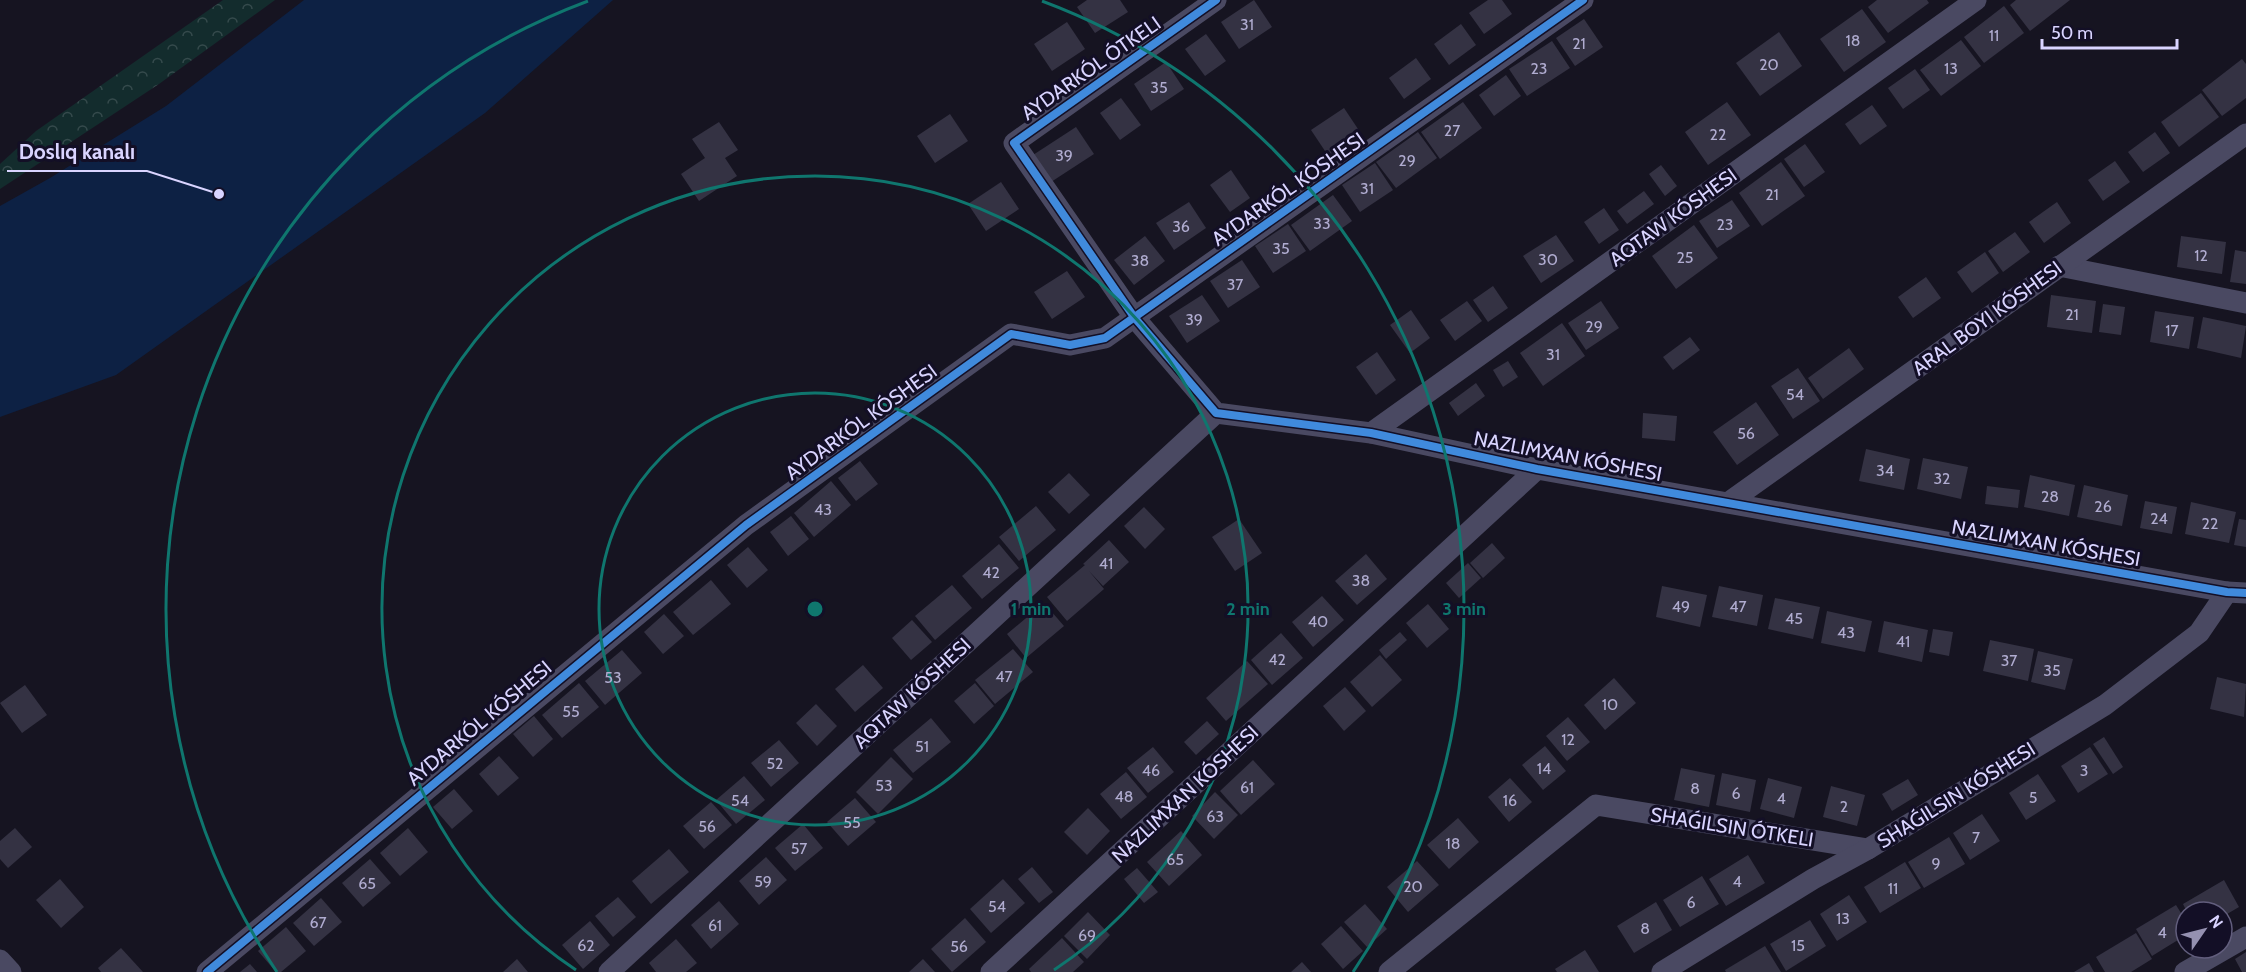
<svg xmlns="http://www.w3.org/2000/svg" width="2246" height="972" font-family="Cabin,sans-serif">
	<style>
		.forest { fill: url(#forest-crowns) }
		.water { fill: #0d2144 }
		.building { fill: #343243 }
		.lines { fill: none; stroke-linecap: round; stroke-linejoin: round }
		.minor { stroke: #4a4962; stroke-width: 21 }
		.cycleway-casing { stroke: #130f26; stroke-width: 11 }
		.cycleway { stroke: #408adc; stroke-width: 8 }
		.ring { fill: none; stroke: #0f766e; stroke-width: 3 }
		.labels { text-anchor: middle; stroke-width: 6; stroke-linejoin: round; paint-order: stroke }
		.number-label { font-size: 16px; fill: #b0acd0 }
		.street-label { font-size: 20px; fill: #d9d4ff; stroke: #130f26 }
		.centre { fill: #0f766e; stroke: #130f26; stroke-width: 3 }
		.ring-label { font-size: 18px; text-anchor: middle; font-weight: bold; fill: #0f766e; stroke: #130f26; stroke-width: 6; stroke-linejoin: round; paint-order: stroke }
		.leader { fill: none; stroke: #d9d4ff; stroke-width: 2 }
		.callout-dot { fill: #d9d4ff; stroke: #130f26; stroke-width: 2 }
		.callout-label { font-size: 21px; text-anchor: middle; font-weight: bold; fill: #d9d4ff; stroke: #130f26; stroke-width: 6; stroke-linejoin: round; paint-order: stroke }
	</style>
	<defs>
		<pattern id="forest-crowns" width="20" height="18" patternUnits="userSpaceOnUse" patternTransform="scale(1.5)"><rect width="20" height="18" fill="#132c2d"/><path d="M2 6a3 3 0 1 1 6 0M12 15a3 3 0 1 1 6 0" fill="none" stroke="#354a4c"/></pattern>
	</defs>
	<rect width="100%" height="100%" fill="#161421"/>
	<path class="forest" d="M223 0H275L159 84 0 189V164L36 131Z"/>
	<path class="water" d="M304 0H613L485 113 116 375 0 417V206L50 178 166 106Z"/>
	<g class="building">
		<path d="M1087 0H1120L1128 12 1095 33 1077 7Z"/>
		<path d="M1254 0 1272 27 1239 49 1221 22Z"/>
		<path d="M1488 0H1502L1512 14 1484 34 1469 13Z"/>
		<path d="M1877 0H1927L1929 3 1888 33 1868 7Z"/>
		<path d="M2016 0H2070L2030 31 2010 5Z"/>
		<path d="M2004 6 2024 33 1984 63 1964 37Z"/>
		<path d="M1862 9 1886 42 1844 72 1820 39Z"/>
		<path d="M1584 19 1603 47 1575 66 1556 38Z"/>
		<path d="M1067 22 1085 49 1052 71 1034 44Z"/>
		<path d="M1461 24 1476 45 1449 65 1434 44Z"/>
		<path d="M1779 32 1802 66 1760 96 1736 63Z"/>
		<path d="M1206 34 1226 61 1205 76 1185 49Z"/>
		<path d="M1961 40 1981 66 1941 96 1920 70Z"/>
		<path d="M1552 41 1570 68 1527 96 1509 69Z"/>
		<path d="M1416 58 1431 79 1404 99 1389 78Z"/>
		<path d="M2242 59 2246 64V98L2222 116 2202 90Z"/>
		<path d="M1166 62 1184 89 1151 111 1134 84Z"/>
		<path d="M1915 69 1930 90 1903 109 1888 88Z"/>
		<path d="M1506 75 1521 96 1494 116 1479 95Z"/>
		<path d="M2201 93 2219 117 2179 147 2161 122Z"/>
		<path d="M1121 98 1141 125 1120 140 1100 113Z"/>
		<path d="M1463 102 1482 128 1440 159 1421 132Z"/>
		<path d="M1727 102 1751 135 1708 165 1685 132Z"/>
		<path d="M1872 105 1887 126 1860 145 1845 124Z"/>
		<path d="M1344 108 1362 135 1329 157 1311 130Z"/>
		<path d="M950 114 968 141 935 163 917 136Z"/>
		<path d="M719 122 738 150 725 158 737 176 699 201 681 174 705 158 692 139Z"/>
		<path d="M1076 127 1094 154 1051 182 1033 155Z"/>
		<path d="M1418 132 1437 158 1396 188 1376 162Z"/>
		<path d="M2155 132 2170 153 2143 172 2128 152Z"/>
		<path d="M1805 144 1825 172 1804 187 1784 159Z"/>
		<path d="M2115 161 2130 182 2103 201 2088 180Z"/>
		<path d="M1781 162 1805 196 1762 226 1739 193Z"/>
		<path d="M1375 163 1393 190 1360 212 1342 185Z"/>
		<path d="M1661 165 1677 186 1665 196 1649 174Z"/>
		<path d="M1231 170 1250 198 1230 212 1210 185Z"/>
		<path d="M1001 182 1019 209 986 231 968 204Z"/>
		<path d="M1644 191 1654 204 1627 224 1617 211Z"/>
		<path d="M1333 195 1352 221 1310 251 1291 225Z"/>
		<path d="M1732 200 1750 226 1717 248 1699 221Z"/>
		<path d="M1189 202 1206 228 1174 250 1156 223Z"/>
		<path d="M2057 202 2071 223 2044 243 2029 222Z"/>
		<path d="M1604 208 1619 230 1599 244 1584 222Z"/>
		<path d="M1288 224 1306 251 1273 273 1255 246Z"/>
		<path d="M1694 225 1718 258 1676 289 1652 256Z"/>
		<path d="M2015 232 2030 252 2003 272 1988 251Z"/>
		<path d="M1556 235 1574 261 1541 283 1523 256Z"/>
		<path d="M1145 236 1165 261 1134 285 1114 260Z"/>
		<path d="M2181 236 2226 242 2222 274 2177 267Z"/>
		<path d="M2235 250 2246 252V284L2230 282Z"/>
		<path d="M1985 252 1999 273 1972 293 1957 272Z"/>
		<path d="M1242 260 1260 287 1228 308 1210 281Z"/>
		<path d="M1067 271 1085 297 1052 319 1034 292Z"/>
		<path d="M1926 277 1941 298 1913 318 1898 297Z"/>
		<path d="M1493 286 1508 308 1488 322 1473 300Z"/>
		<path d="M1202 295 1220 321 1187 343 1169 316Z"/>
		<path d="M2051 295 2096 301 2092 333 2047 327Z"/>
		<path d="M1467 301 1482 321 1455 341 1440 320Z"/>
		<path d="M1601 301 1619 328 1586 350 1568 323Z"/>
		<path d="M2103 304 2125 307 2121 335 2099 332Z"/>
		<path d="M1411 310 1430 338 1410 353 1390 325Z"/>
		<path d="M2155 311 2194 317 2189 349 2150 342Z"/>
		<path d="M2203 317 2246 326 2241 358 2197 348Z"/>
		<path d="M1562 323 1585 356 1543 386 1520 353Z"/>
		<path d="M1690 337 1700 350 1673 370 1663 357Z"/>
		<path d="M1849 348 1864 369 1823 399 1808 378Z"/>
		<path d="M1377 352 1396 380 1376 395 1356 367Z"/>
		<path d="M1508 361 1518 377 1503 387 1493 370Z"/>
		<path d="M1798 368 1820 401 1793 419 1771 386Z"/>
		<path d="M1476 383 1485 396 1458 416 1449 403Z"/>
		<path d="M1756 402 1779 435 1737 465 1713 432Z"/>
		<path d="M1643 413 1677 416 1675 441 1642 438Z"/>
		<path d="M1866 449 1910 459 1904 490 1859 481Z"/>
		<path d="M1923 458 1968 467 1961 499 1917 489Z"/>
		<path d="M860 461 878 484 856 501 838 478Z"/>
		<path d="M1069 473 1090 495 1069 514 1048 492Z"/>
		<path d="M2030 475 2075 485 2069 516 2024 507Z"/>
		<path d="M831 481 851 505 814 537 794 513Z"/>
		<path d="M2084 485 2128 495 2122 526 2077 517Z"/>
		<path d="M1987 486 2020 490 2018 508 1985 504Z"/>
		<path d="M2145 501 2177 507 2172 534 2140 528Z"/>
		<path d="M2191 502 2236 512 2229 543 2185 534Z"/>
		<path d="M1036 506 1056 530 1019 561 999 537Z"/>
		<path d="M1144 507 1165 529 1145 549 1124 526Z"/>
		<path d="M791 516 809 539 788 556 770 532Z"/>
		<path d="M1239 519 1262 553 1235 571 1212 537Z"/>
		<path d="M2239 519 2246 520V547L2234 545Z"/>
		<path d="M1109 540 1129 562 1103 586 1089 571 1104 589 1067 621 1047 597 1085 565 1083 564Z"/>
		<path d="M1492 543 1505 558 1483 578 1470 563Z"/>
		<path d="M999 544 1019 568 982 599 962 576Z"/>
		<path d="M748 547 768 570 747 588 727 565Z"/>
		<path d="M1366 554 1387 579 1357 605 1335 581Z"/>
		<path d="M1468 563 1481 578 1459 598 1446 583Z"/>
		<path d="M711 580 731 604 693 635 673 612Z"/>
		<path d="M952 585 972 608 935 640 915 616Z"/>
		<path d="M1662 586 1707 595 1700 627 1656 617Z"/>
		<path d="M1719 586 1763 595 1757 626 1712 617Z"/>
		<path d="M1322 596 1344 620 1313 647 1292 622Z"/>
		<path d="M1775 598 1820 607 1813 639 1768 629Z"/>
		<path d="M1044 603 1064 626 1026 658 1007 634Z"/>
		<path d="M1428 604 1449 629 1427 648 1406 623Z"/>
		<path d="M1827 611 1872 621 1865 652 1821 643Z"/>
		<path d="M664 614 684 636 663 654 644 632Z"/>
		<path d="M912 620 932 642 911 660 892 638Z"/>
		<path d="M1884 621 1928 630 1922 662 1878 652Z"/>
		<path d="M1933 629 1953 632 1949 656 1929 652Z"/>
		<path d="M1400 632 1407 640 1386 659 1379 650Z"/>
		<path d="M1281 633 1303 658 1272 685 1251 660Z"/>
		<path d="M1990 640 2034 649 2028 681 1983 671Z"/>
		<path d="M1013 649 1033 672 995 704 975 680Z"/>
		<path d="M622 650 642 673 605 705 585 681Z"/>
		<path d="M2038 651 2073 659 2065 690 2031 682Z"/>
		<path d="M1380 655 1402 680 1372 707 1350 682Z"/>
		<path d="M1247 661 1268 684 1226 721 1206 698Z"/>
		<path d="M863 665 883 688 855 712 835 689Z"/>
		<path d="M2217 677 2246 684 2244 717 2210 709Z"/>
		<path d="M1614 678 1636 703 1605 730 1584 705Z"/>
		<path d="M579 683 599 707 562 738 542 715Z"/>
		<path d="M975 683 994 706 974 724 954 701Z"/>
		<path d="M25 685 47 715 22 733 0 703Z"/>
		<path d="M1345 687 1366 711 1344 731 1323 706Z"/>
		<path d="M816 704 837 726 817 746 796 723Z"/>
		<path d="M534 716 553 739 533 757 513 734Z"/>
		<path d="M1568 717 1590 742 1567 761 1546 736Z"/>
		<path d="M931 718 951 742 913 773 893 750Z"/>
		<path d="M1207 721 1219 734 1196 755 1184 742Z"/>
		<path d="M2104 737 2123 767 2113 774 2093 744Z"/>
		<path d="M779 740 799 763 771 787 751 763Z"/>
		<path d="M1545 746 1566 771 1543 790 1522 765Z"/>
		<path d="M1153 747 1174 772 1148 793 1127 768Z"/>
		<path d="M2090 747 2108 774 2078 793 2061 766Z"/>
		<path d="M499 756 519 778 498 796 479 774Z"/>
		<path d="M891 757 913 779 878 814 856 792Z"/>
		<path d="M1253 760 1275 784 1241 815 1220 791Z"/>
		<path d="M1681 768 1715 775 1709 807 1674 800Z"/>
		<path d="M1126 772 1147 797 1121 819 1100 794Z"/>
		<path d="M1722 773 1756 780 1750 812 1716 805Z"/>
		<path d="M2038 774 2056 801 2026 820 2009 793Z"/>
		<path d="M744 776 765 800 736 824 716 800Z"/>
		<path d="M1510 778 1532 802 1509 822 1488 797Z"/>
		<path d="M1768 778 1802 787 1794 818 1760 809Z"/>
		<path d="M1908 779 1918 795 1892 811 1882 794Z"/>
		<path d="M1831 786 1865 795 1857 826 1823 817Z"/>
		<path d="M454 789 473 811 452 829 433 807Z"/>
		<path d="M1215 792 1238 815 1214 839 1192 816Z"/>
		<path d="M855 798 876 822 848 846 827 822Z"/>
		<path d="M711 802 732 825 704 849 683 826Z"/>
		<path d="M1088 808 1110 831 1087 855 1064 832Z"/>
		<path d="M1982 814 2000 841 1970 860 1953 833Z"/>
		<path d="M1458 818 1479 842 1449 869 1427 845Z"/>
		<path d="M803 824 823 848 795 871 775 848Z"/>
		<path d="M15 828 32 847 8 868 0 859V841Z"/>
		<path d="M408 828 428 852 400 876 380 853Z"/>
		<path d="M1181 831 1202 855 1169 886 1147 862Z"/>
		<path d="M1949 837 1965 864 1924 888 1908 862Z"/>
		<path d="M669 849 689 872 651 904 632 881Z"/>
		<path d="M1748 855 1765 883 1726 906 1709 879Z"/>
		<path d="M766 857 787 880 759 905 739 881Z"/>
		<path d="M370 859 391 883 363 907 342 883Z"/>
		<path d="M1417 861 1439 885 1408 912 1387 887Z"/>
		<path d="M1905 862 1921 888 1880 913 1864 887Z"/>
		<path d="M1032 867 1053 892 1039 903 1018 879Z"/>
		<path d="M1137 868 1158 892 1144 903 1124 879Z"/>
		<path d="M1702 876 1719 904 1680 927 1663 900Z"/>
		<path d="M60 879 84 907 61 928 36 900Z"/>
		<path d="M1003 879 1025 903 991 933 970 909Z"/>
		<path d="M2224 880 2239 907 2222 917V912H2187L2183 904Z"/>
		<path d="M1849 895 1867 922 1837 941 1820 914Z"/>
		<path d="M618 897 636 917 613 937 595 916Z"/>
		<path d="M321 898 342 922 314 946 293 923Z"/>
		<path d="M719 901 739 924 711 949 691 925Z"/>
		<path d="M1656 902 1672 930 1634 953 1617 926Z"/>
		<path d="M1365 904 1387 929 1367 947 1344 922Z"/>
		<path d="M2176 905 2186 921V935L2152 956 2136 929Z"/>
		<path d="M1088 912 1110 935 1087 959 1064 936Z"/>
		<path d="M965 918 986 942 952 972 931 949Z"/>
		<path d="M1810 920 1826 946 1786 971 1770 944Z"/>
		<path d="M590 921 610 945 583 969 562 945Z"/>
		<path d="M1341 926 1363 951 1343 969 1321 944Z"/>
		<path d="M286 927 306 951 281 972H276L258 951Z"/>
		<path d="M2136 933 2152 959 2131 972H2105L2096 957Z"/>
		<path d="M1062 938 1084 962 1073 972H1031L1029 969Z"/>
		<path d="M676 939 697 963 686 972H656L649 963Z"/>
		<path d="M1765 946 1781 972H1726L1725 970Z"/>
		<path d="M121 948 143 972H101L98 968Z"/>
		<path d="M1585 950 1599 972H1557L1555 969Z"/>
		<path d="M2246 952V972H2242L2235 959Z"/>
		<path d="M517 959 528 972H503Z"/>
		<path d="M923 959 935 972H909Z"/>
		<path d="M1302 962 1311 972H1291Z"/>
		<path d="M2089 963 2094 972H2074Z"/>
		<path d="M250 964 257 972H240Z"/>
	</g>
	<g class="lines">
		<g class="minor">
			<path d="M1216 0 1014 143 1134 317 1216 413 1371 433 1537 469 2227 592 2246 593"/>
			<path d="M2059 266 2246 303"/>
			<path d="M1371 433 1976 0"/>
			<path d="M1729 502 2246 134"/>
			<path d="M0 960 11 972"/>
			<path d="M207 972 746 525 1011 334 1070 345 1105 338 1583 0"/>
			<path d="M609 972 1216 413"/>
			<path d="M991 972 1537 469"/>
			<path d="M1389 972 1596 805 1868 849"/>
			<path d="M1662 972 1813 879 1868 849 2105 705 2199 633 2227 592"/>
			<path d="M2185 972 2246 937"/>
		</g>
		<g class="cycleway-casing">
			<g id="cycleway">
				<path d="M1216 0 1014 143 1134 317 1216 413 1371 433 1537 469 2227 592 2246 593"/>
				<path d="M207 972 746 525 1011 334 1070 345 1105 338 1583 0"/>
			</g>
		</g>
		<use href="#cycleway" class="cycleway"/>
	</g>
	<g class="ring">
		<circle cx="815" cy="609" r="216"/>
		<path d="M576 970A433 433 0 1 1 1054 970"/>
		<path d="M277 972A649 649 0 0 1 588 1M1042 1A649 649 0 0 1 1353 972"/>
	</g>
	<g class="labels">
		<g class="number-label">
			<text x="1247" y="30">31</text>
			<text x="1994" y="41">11</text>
			<text x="1853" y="46">18</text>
			<text x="1579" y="49">21</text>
			<text x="1769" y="70">20</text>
			<text x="1539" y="74">23</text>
			<text x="1951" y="74">13</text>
			<text x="1159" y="93">35</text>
			<text x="1452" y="136">27</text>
			<text x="1718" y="140">22</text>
			<text x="1064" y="161">39</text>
			<text x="1407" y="166">29</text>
			<text x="1367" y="194">31</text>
			<text x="1772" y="200">21</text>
			<text x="1322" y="229">33</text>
			<text x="1725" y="230">23</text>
			<text x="1181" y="232">36</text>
			<text x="1281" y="254">35</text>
			<text x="2201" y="261">12</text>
			<text x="1685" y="263">25</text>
			<text x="1548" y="265">30</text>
			<text x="1140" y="266">38</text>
			<text x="1235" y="290">37</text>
			<text x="2072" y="320">21</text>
			<text x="1194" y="325">39</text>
			<text x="1594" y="332">29</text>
			<text x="2172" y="336">17</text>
			<text x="1553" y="360">31</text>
			<text x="1795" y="400">54</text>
			<text x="1746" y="439">56</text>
			<text x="1885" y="476">34</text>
			<text x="1942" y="484">32</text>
			<text x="2050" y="502">28</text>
			<text x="2103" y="512">26</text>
			<text x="823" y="515">43</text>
			<text x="2159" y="524">24</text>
			<text x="2210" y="529">22</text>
			<text x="1106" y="569">41</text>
			<text x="991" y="578">42</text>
			<text x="1361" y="586">38</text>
			<text x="1681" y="612">49</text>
			<text x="1738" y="612">47</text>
			<text x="1794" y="624">45</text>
			<text x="1318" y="627">40</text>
			<text x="1846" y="638">43</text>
			<text x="1903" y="647">41</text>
			<text x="1277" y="665">42</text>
			<text x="2009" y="666">37</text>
			<text x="2052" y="676">35</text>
			<text x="1004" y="682">47</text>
			<text x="613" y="683">53</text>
			<text x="1610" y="710">10</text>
			<text x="571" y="717">55</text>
			<text x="1568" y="745">12</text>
			<text x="922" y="752">51</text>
			<text x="775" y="769">52</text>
			<text x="1544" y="774">14</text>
			<text x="1151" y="776">46</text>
			<text x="2084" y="776">3</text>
			<text x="884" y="791">53</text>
			<text x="1247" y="793">61</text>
			<text x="1695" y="794">8</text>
			<text x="1736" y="799">6</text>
			<text x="1124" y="802">48</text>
			<text x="2033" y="803">5</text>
			<text x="1781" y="804">4</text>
			<text x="740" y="806">54</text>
			<text x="1510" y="806">16</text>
			<text x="1844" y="812">2</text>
			<text x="1215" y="822">63</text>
			<text x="852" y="828">55</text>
			<text x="707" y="832">56</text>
			<text x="1976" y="843">7</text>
			<text x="1453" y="849">18</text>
			<text x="799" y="854">57</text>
			<text x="1175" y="865">65</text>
			<text x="1936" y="869">9</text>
			<text x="763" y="887">59</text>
			<text x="1737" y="887">4</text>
			<text x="367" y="889">65</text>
			<text x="1413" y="892">20</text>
			<text x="1893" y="894">11</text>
			<text x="1691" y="908">6</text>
			<text x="997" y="912">54</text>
			<text x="1843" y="924">13</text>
			<text x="318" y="928">67</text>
			<text x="715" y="931">61</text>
			<text x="1645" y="934">8</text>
			<text x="2162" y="938">4</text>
			<text x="1087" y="941">69</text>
			<text x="586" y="951">62</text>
			<text x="1798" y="951">15</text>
			<text x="959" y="952">56</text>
		</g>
		<g class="street-label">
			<text transform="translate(1091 68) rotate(-35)" y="7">AYDARKÓL ÓTKELI</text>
			<text transform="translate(1288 189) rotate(-35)" y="7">AYDARKÓL KÓSHESI</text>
			<text transform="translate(1673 217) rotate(-36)" y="7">AQTAW KÓSHESI</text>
			<text transform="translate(1987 318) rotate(-36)" y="7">ARAL BOYI KÓSHESI</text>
			<text transform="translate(861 422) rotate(-36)" y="7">AYDARKÓL KÓSHESI</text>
			<text transform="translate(1568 456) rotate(11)" y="7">NAZLIMXAN KÓSHESI</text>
			<text transform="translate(2046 543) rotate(10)" y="7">NAZLIMXAN KÓSHESI</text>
			<text transform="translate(912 693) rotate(-43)" y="7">AQTAW KÓSHESI</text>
			<text transform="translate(479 723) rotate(-40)" y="7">AYDARKÓL KÓSHESI</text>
			<text transform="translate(1185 794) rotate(-43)" y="7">NAZLIMXAN KÓSHESI</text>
			<text transform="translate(1956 795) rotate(-32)" y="7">SHAǴILSIN KÓSHESI</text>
			<text transform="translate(1732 827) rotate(9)" y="7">SHAǴILSIN ÓTKELI</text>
		</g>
	</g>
	<circle cx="815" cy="609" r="9" class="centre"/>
	<g class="ring-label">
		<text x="1031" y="615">1 min</text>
		<text x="1248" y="615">2 min</text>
		<text x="1464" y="615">3 min</text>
	</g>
	<path class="leader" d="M219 194L147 171H7"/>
	<circle class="callout-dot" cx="219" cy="194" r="6"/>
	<g class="callout-label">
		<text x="77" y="159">Doslıq kanalı</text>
	</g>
	<g transform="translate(2204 930) rotate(55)"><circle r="28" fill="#130f26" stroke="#625e7d" stroke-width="1.5"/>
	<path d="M0-4.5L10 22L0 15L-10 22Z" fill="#9591b1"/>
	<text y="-9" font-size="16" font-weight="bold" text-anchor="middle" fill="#d9d4ff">N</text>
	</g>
	<path d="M2042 39v9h135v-9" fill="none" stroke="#d9d4ff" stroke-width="3"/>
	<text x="2051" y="39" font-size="18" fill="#d9d4ff" stroke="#130f26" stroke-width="4.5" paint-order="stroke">50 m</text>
</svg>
